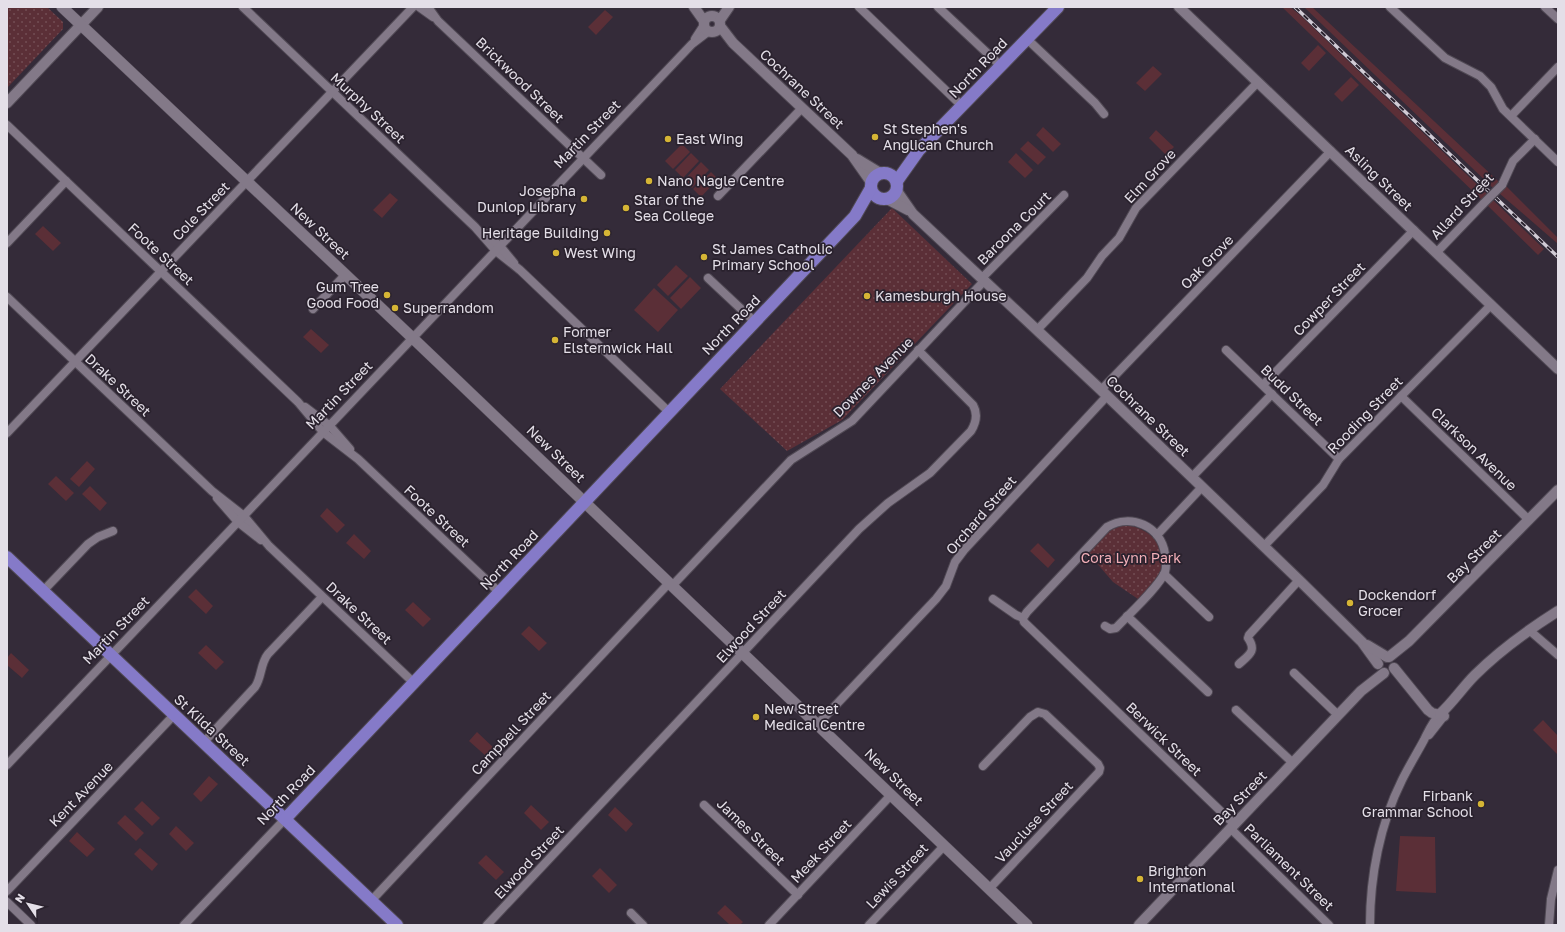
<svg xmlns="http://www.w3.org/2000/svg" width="1565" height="932" font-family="'Golos Text',sans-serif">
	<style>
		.grass { fill: #5b2f37 }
		.park { fill: url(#park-dots) }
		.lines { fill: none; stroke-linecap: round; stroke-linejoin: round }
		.minor-casing { stroke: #504954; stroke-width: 10 }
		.tertiary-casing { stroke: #504954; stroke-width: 12 }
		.secondary-casing { stroke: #504954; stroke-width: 12 }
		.primary-casing { stroke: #504954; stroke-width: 14 }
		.minor { stroke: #837988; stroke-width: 8 }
		.tertiary { stroke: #837988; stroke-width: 10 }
		.secondary { stroke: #837988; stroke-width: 11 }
		.primary { stroke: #857ac8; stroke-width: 12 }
		.rail-casing { stroke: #d1cbd5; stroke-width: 3.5 }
		.rail { stroke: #2a222e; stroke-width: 2; stroke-dasharray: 6; stroke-linecap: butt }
		.minor-bridge-casing { stroke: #504954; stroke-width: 10; stroke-linecap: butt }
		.minor-bridge { stroke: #837988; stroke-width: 8 }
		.poi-dot { fill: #d5b535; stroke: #2a222e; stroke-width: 1.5 }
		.labels { text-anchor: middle; stroke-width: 3.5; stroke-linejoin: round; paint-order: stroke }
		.street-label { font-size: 14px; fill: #e4dfe8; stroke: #2a222e }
		.poi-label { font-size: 14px; fill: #e4dfe8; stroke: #2a222e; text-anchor: start }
		.park-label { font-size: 14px; fill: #f1aeb7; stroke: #2a222e }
	</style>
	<defs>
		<pattern id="park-dots" width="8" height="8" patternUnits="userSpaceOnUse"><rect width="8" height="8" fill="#5b2f37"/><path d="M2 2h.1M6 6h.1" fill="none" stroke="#724d54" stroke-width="1.8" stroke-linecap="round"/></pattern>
	</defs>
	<rect width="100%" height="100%" fill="#342b39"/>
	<g class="grass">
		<path d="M1282 7H1290L1300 15 1487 194 1482 200Z"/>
		<path d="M1304 7H1312L1497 180 1499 182 1493 188Z"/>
		<path d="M605 10 613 17 596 35 588 27Z"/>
		<path d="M1318 45 1326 53 1309 71 1301 63Z"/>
		<path d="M1153 66 1162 74 1145 91 1136 83Z"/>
		<path d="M1351 77 1359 85 1342 102 1334 94Z"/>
		<path d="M1043 127 1061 144 1053 152 1036 135Z"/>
		<path d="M1156 130 1174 147 1166 155 1149 138Z"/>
		<path d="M1028 141 1046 157 1038 165 1020 149Z"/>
		<path d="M682 144 690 152 673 169 665 161Z"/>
		<path d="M691 153 699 161 683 178 675 170Z"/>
		<path d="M1016 153 1033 170 1025 178 1008 162Z"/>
		<path d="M701 162 709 170 692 188 684 180Z"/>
		<path d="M711 172 718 179 701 197 693 189Z"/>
		<path d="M1506 186 1558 238V244L1499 193Z"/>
		<path d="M390 193 398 200 382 218 373 210Z"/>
		<path d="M1493 200 1544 249 1538 255 1487 205Z"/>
		<path d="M43 226 61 243 53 251 35 234Z"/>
		<path d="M676 265 688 276 668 296 657 285Z"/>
		<path d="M690 277 701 288 681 309 670 298Z"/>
		<path d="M654 288 678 310 658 332 634 310Z"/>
		<path d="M311 329 329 345 321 353 303 337Z"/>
		<path d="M87 461 95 469 79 487 70 479Z"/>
		<path d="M56 476 74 493 66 501 48 484Z"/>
		<path d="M90 486 107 503 100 511 82 494Z"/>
		<path d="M327 508 345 525 337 533 320 516Z"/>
		<path d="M354 534 371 551 364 559 346 543Z"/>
		<path d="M1038 543 1055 560 1048 568 1030 551Z"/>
		<path d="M196 589 213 606 206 614 188 597Z"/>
		<path d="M413 602 431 619 423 627 405 610Z"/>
		<path d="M529 626 547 643 539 651 521 634Z"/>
		<path d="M206 645 224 662 216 670 198 653Z"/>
		<path d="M11 653 29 670 22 678 7 665V658Z"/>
		<path d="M1543 720 1558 736V755L1533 730Z"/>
		<path d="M477 732 495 749 487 757 469 741Z"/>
		<path d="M209 776 218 784 201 802 193 794Z"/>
		<path d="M142 801 160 818 152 826 134 809Z"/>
		<path d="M531 805 549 822 541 830 524 813Z"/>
		<path d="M615 807 633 824 626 832 608 815Z"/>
		<path d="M125 815 144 833 136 841 117 823Z"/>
		<path d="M176 826 194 843 186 851 169 834Z"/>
		<path d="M77 832 95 849 87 857 69 841Z"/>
		<path d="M1400 836 1435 837 1436 893 1396 891Z"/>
		<path d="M140 848 158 864 152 871 134 854Z"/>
		<path d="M486 855 504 872 496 880 478 863Z"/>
		<path d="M600 868 617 885 609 893 592 876Z"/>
		<path d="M725 905 743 922 740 925H730L717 913Z"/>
	</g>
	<g class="park">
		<path d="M7 7H47L63 22V29L7 88Z"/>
		<path d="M892 208 972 284 842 420 787 451 720 389Z"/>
		<path d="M1123 525C1148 526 1170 546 1160 573 1156 583 1145 591 1138 599L1113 582 1088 553 1109 531Z"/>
	</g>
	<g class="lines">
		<g class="minor-casing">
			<g id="minor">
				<path d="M243 7 475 227 496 251 520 270 669 412"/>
				<path d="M419 7 433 17"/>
				<path d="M428 7 438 21 601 175"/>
				<path d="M859 7 962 106"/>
				<path d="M938 7 1001 66"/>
				<path d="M1390 7 1445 58 1480 76 1491 87 1503 109 1558 162"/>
				<path d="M1545 7 1558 19"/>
				<path d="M695 39 704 25"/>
				<path d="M1027 39 1095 103 1104 114"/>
				<path d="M1511 116 1558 67"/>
				<path d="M7 125 298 402 323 432 358 459 499 592"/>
				<path d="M1502 185 1513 161 1535 139"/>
				<path d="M718 196 802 108"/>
				<path d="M484 233 500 246 514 263"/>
				<path d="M7 243 66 181"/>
				<path d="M1437 252 1484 203"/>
				<path d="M708 278 755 322"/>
				<path d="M982 278 1064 195"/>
				<path d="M7 297 212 491 244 516 269 546 413 682"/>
				<path d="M313 309 345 275"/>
				<path d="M1037 330 1087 278 1102 256 1119 238 1136 208 1258 82"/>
				<path d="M1226 350 1339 459"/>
				<path d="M1263 385 1414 230"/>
				<path d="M1101 390 1331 151"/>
				<path d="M1401 396 1529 520"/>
				<path d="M305 407 330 426 350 449"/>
				<path d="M7 433 413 7"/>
				<path d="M1192 477 1272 394"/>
				<path d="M217 498 238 522 261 540"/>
				<path d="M1157 535 1202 487"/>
				<path d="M1264 546 1323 485 1339 459 1491 305"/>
				<path d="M1164 574 1209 617"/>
				<path d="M672 586 791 460 852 421 985 280"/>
				<path d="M43 591 88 544 98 537 113 531"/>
				<path d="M993 599 1016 615 1023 618"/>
				<path d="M1127 616 1208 692"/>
				<path d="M1105 626 1110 629 1116 628C1128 615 1159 587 1165 572 1167 566 1166 560 1165 554 1161 526 1131 513 1107 527L1027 612 1023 618 1024 622 1234 824"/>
				<path d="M1529 630 1558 655"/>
				<path d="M1239 664C1249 655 1257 651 1248 638L1249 635 1299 580"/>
				<path d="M1294 673 1338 715"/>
				<path d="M1236 710 1293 763"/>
				<path d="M817 725 936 599 946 586 955 562 964 550 1107 396"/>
				<path d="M1429 735 1444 716"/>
				<path d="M203 743 255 687C262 677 260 664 268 654L322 597"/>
				<path d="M7 765 692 44 709 31"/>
				<path d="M983 766 1030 717 1038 712 1045 714 1098 764 1100 768 1099 772 989 889"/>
				<path d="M704 805 798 895"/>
				<path d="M1230 828 1329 925"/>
				<path d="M7 891 174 715"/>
				<path d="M371 901 669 583"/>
				<path d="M7 902 31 925"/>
				<path d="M631 913 643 925"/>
				<path d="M184 925 285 819"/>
				<path d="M487 925 859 529 888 503 930 473 971 431C976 423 978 414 973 405L918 350"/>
				<path d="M769 925 891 795"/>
				<path d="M869 925 944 846"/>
				<path d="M1370 925C1370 876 1380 824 1402 780 1409 766 1417 753 1424 740 1429 730 1432 722 1440 714"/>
				<path d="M1549 925 1551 899 1558 870"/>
			</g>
		</g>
		<g class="tertiary-casing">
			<g id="tertiary">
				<path d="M694 7 704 21"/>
				<path d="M1179 7 1558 369"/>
				<circle cx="712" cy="24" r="8"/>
				<path d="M720 20 729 7"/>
				<path d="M720 26 733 43 852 155 871 182"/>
				<path d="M7 103 98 7"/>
				<path d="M857 159 880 173"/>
				<path d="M897 191 913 214 1101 390 1299 580 1362 642 1378 664"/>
				<path d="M887 199 908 210"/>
				<path d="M1367 645 1387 657"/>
				<path d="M1389 657 1409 641 1558 490"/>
				<path d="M1394 668 1428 710 1432 713 1444 716"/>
				<path d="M1440 714C1453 702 1463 687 1475 675 1500 650 1528 630 1558 611"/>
				<path d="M1139 925 1361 691 1384 673"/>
			</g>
		</g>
		<g class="secondary-casing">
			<path id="secondary" d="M62 7 420 345 1027 925"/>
		</g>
		<g class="primary-casing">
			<g id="primary">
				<circle cx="884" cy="186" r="13"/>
				<path d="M897 181 919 150 1058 7"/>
				<path d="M7 557 397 925"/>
				<path d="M285 819 855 216 871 188"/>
			</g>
		</g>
		<use href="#minor" class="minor"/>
		<use href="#tertiary" class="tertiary"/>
		<use href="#secondary" class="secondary"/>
		<use href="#primary" class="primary"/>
		<g class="rail-casing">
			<path id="rail" d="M1295 7 1558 257"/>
		</g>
		<use href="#rail" class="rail"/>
		<g class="minor-bridge-casing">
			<path id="minor-bridge" d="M1484 203 1502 185"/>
		</g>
		<use href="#minor-bridge" class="minor-bridge"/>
	</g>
	<g class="poi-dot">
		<circle cx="875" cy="137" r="4"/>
		<circle cx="668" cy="139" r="4"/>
		<circle cx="649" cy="181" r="4"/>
		<circle cx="584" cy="199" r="4"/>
		<circle cx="626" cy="208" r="4"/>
		<circle cx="607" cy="233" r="4"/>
		<circle cx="556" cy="253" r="4"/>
		<circle cx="704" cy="257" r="4"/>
		<circle cx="387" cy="295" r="4"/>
		<circle cx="867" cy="296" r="4"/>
		<circle cx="395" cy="308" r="4"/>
		<circle cx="555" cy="340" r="4"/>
		<circle cx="1350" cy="603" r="4"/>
		<circle cx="756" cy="717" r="4"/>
		<circle cx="1481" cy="804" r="4"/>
		<circle cx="1140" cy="879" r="4"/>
	</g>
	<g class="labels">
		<g class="street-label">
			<text transform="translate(978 68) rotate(-46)" y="5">North Road</text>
			<text transform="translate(520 80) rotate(44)" y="5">Brickwood Street</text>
			<text transform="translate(802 89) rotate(43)" y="5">Cochrane Street</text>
			<text transform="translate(368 108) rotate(43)" y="5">Murphy Street</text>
			<text transform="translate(587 134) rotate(-46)" y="5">Martin Street</text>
			<text transform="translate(1150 176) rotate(-47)" y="5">Elm Grove</text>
			<text transform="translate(1379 178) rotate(44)" y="5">Asling Street</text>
			<text transform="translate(1462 206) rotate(-47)" y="5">Allard Street</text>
			<text transform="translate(201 211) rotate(-46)" y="5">Cole Street</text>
			<text transform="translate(1014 228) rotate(-45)" y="5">Baroona Court</text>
			<text transform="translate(320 231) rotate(43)" y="5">New Street</text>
			<text transform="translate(161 254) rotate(43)" y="5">Foote Street</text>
			<text transform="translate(1207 262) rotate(-46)" y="5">Oak Grove</text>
			<text transform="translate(1329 299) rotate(-46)" y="5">Cowper Street</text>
			<text transform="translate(731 325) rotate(-46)" y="5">North Road</text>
			<text transform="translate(873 377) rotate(-45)" y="5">Downes Avenue</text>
			<text transform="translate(118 385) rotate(43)" y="5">Drake Street</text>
			<text transform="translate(339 395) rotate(-46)" y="5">Martin Street</text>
			<text transform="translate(1292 395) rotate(44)" y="5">Budd Street</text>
			<text transform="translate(1365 415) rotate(-46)" y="5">Rooding Street</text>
			<text transform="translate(1148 416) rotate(44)" y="5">Cochrane Street</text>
			<text transform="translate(1474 449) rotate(44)" y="5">Clarkson Avenue</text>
			<text transform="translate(556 454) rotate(44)" y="5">New Street</text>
			<text transform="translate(981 515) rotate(-49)" y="5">Orchard Street</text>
			<text transform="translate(437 516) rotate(43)" y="5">Foote Street</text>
			<text transform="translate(1474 556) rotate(-45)" y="5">Bay Street</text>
			<text transform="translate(509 560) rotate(-46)" y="5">North Road</text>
			<text transform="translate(359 613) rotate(43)" y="5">Drake Street</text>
			<text transform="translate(751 626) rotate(-47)" y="5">Elwood Street</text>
			<text transform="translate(116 630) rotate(-46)" y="5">Martin Street</text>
			<text transform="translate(212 730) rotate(43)" y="5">St Kilda Street</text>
			<text transform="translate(511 733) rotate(-47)" y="5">Campbell Street</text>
			<text transform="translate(1164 739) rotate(44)" y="5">Berwick Street</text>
			<text transform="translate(894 777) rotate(44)" y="5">New Street</text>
			<text transform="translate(81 794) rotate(-46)" y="5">Kent Avenue</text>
			<text transform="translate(286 795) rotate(-46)" y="5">North Road</text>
			<text transform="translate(1240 798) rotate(-46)" y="5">Bay Street</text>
			<text transform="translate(1034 822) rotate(-47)" y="5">Vaucluse Street</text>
			<text transform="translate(751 832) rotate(44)" y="5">James Street</text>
			<text transform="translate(821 851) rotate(-47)" y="5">Meek Street</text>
			<text transform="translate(529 862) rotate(-47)" y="5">Elwood Street</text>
			<text transform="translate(1289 867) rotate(44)" y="5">Parliament Street</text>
			<text transform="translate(897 876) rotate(-47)" y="5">Lewis Street</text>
		</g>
		<g class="poi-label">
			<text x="883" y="134">St Stephen's<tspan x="883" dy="16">Anglican Church</tspan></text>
			<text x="676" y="144">East Wing</text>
			<text x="657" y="186">Nano Nagle Centre</text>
			<text x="576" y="196" text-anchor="end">Josepha<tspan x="576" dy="16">Dunlop Library</tspan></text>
			<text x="634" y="205">Star of the<tspan x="634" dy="16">Sea College</tspan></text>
			<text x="599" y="238" text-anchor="end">Heritage Building</text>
			<text x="712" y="254">St James Catholic<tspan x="712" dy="16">Primary School</tspan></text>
			<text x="564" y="258">West Wing</text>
			<text x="379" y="292" text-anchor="end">Gum Tree<tspan x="379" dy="16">Good Food</tspan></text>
			<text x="875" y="301">Kamesburgh House</text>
			<text x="403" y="313">Superrandom</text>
			<text x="563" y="337">Former<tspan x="563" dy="16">Elsternwick Hall</tspan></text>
			<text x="1358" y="600">Dockendorf<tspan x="1358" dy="16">Grocer</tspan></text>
			<text x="764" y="714">New Street<tspan x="764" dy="16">Medical Centre</tspan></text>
			<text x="1473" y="801" text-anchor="end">Firbank<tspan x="1473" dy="16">Grammar School</tspan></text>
			<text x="1148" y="876">Brighton<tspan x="1148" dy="16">International</tspan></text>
		</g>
		<g class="park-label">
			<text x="1131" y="563">Cora Lynn Park</text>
		</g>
	</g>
	<rect width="1565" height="932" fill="none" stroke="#e4dfe8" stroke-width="16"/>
	<g transform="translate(28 904) rotate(305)" stroke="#2a222e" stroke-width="3" paint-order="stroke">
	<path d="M0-3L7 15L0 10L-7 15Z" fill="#e4dfe8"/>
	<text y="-6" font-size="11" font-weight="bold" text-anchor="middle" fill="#e4dfe8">N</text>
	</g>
</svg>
